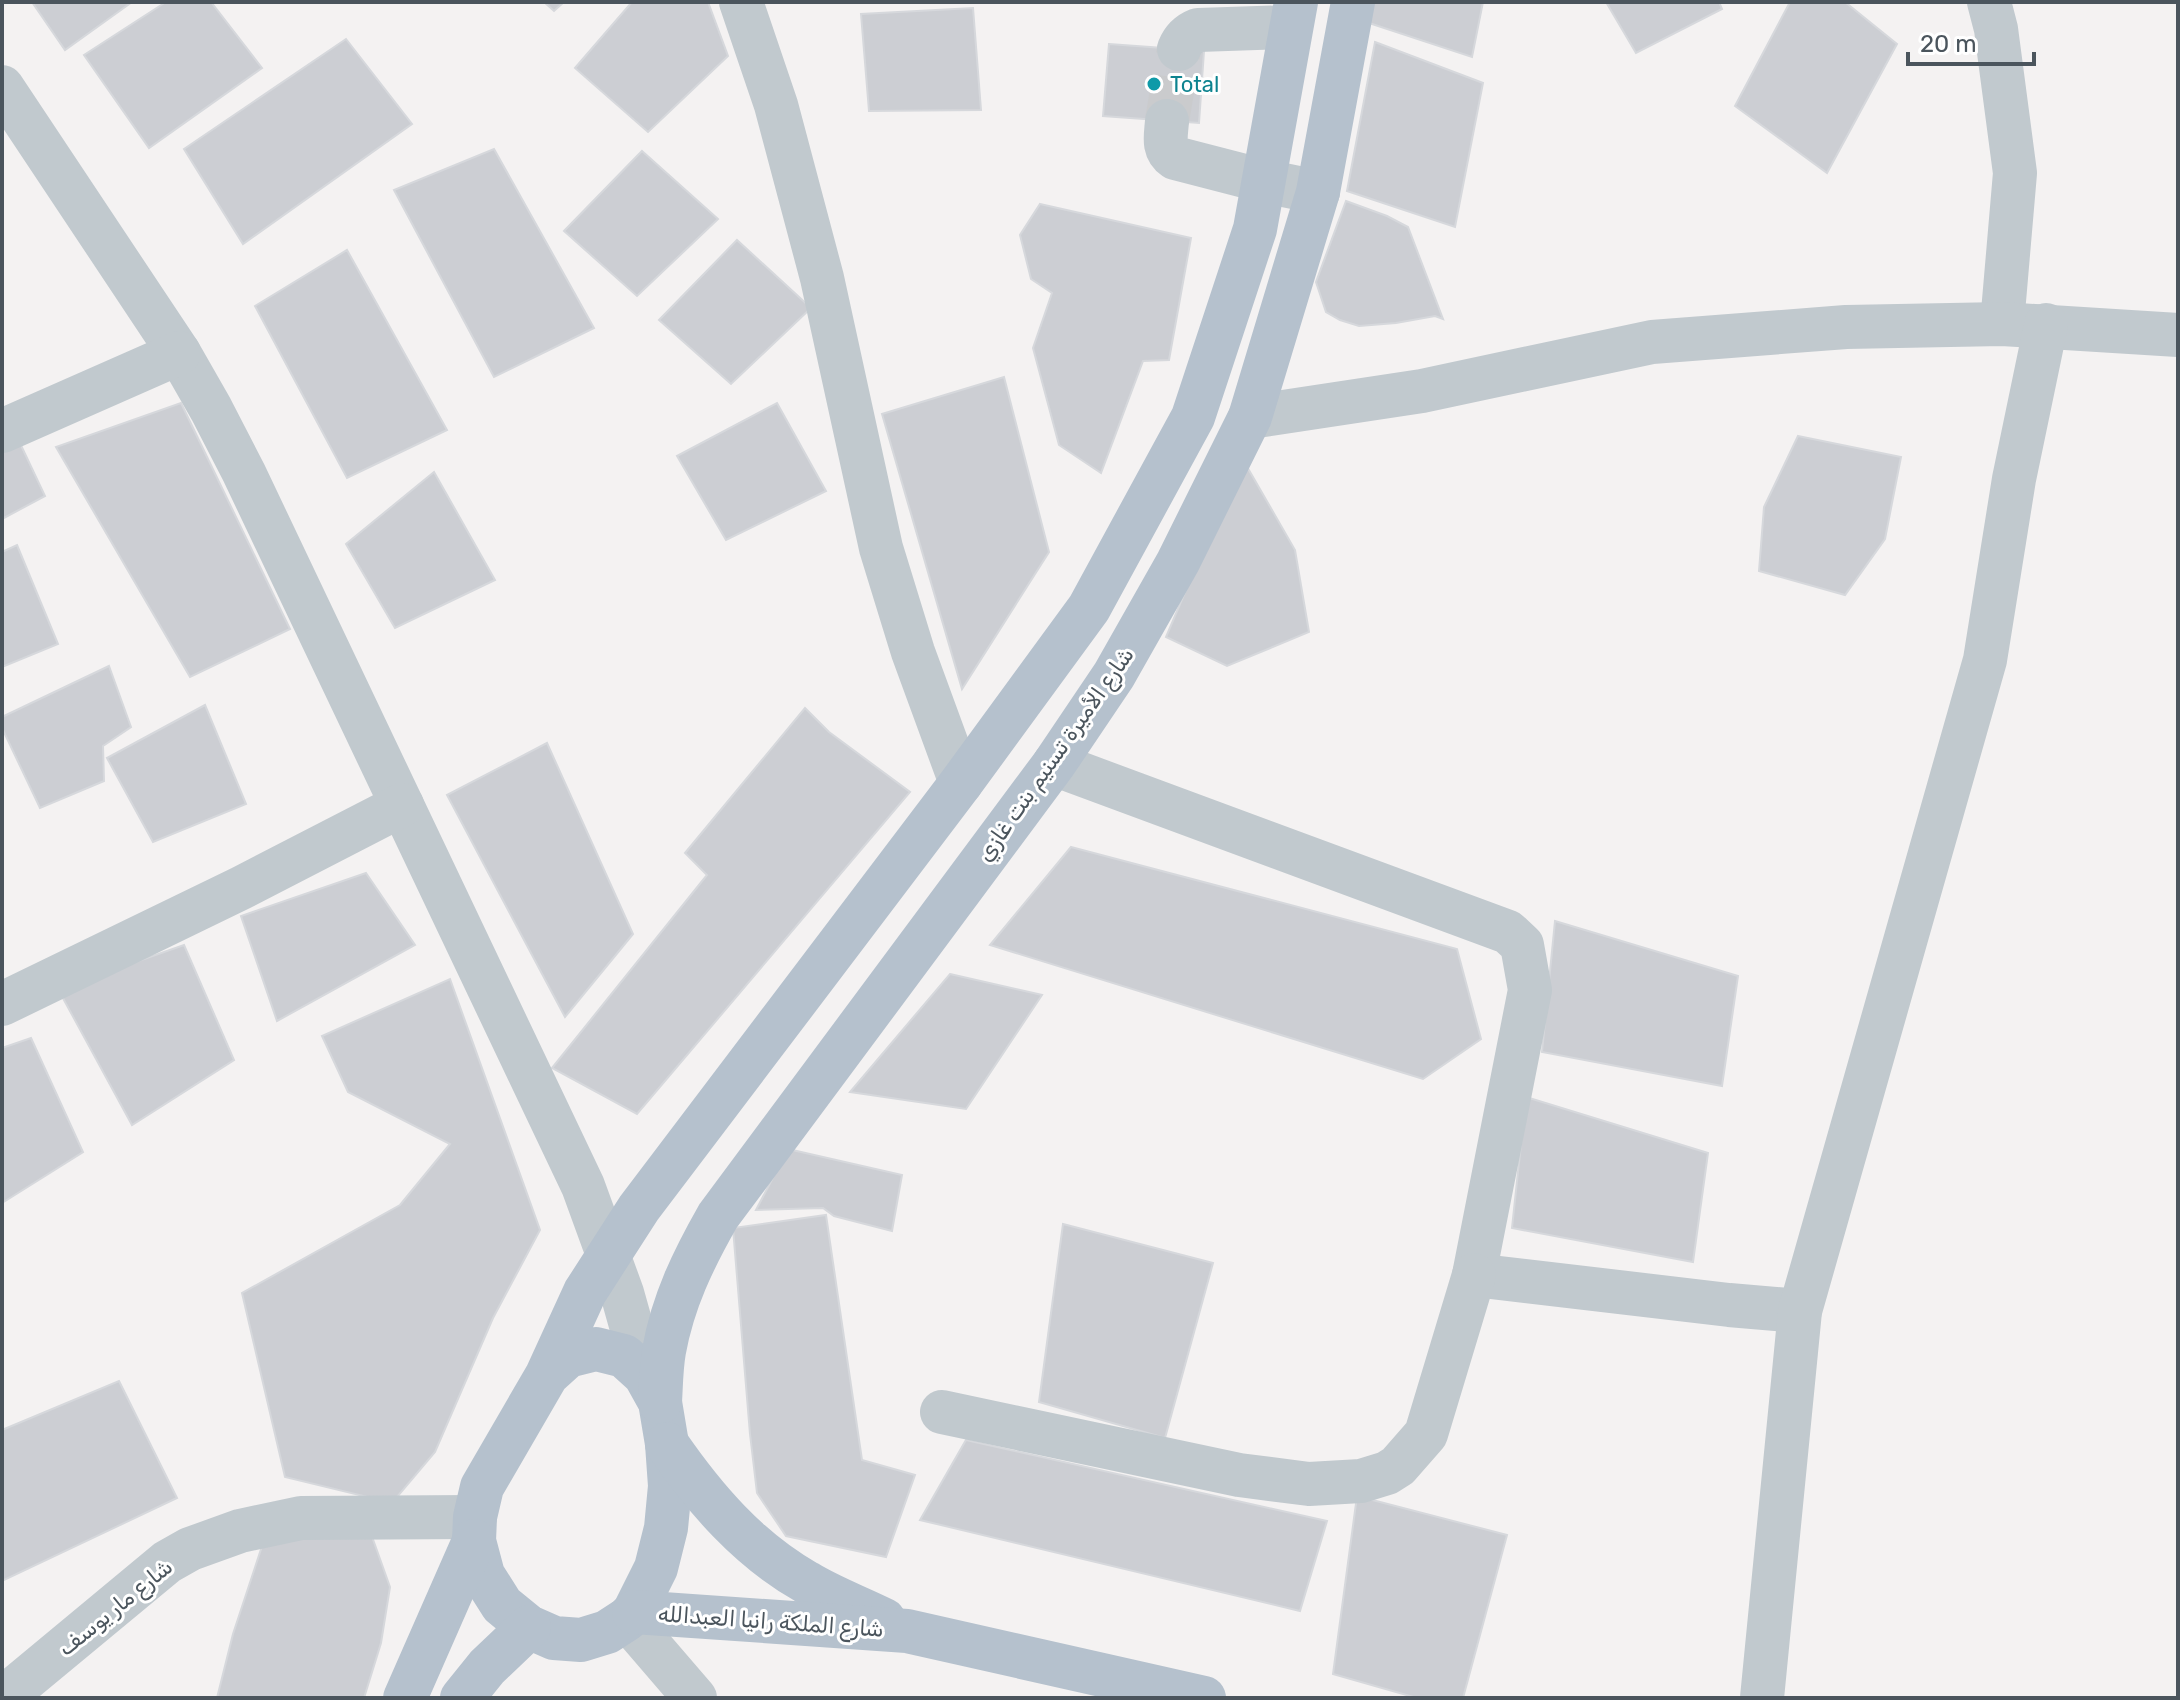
<svg xmlns="http://www.w3.org/2000/svg" width="2180" height="1700" font-family="Rubik,'Noto Naskh Arabic',sans-serif">
	<style>
		.building { fill: #ccced3; stroke: #d6d8dc; stroke-width: 2 }
		.lines { fill: none; stroke-linecap: round; stroke-linejoin: round }
		.minor-tunnel { stroke: #cacbcd; stroke-width: 44; stroke-dasharray: 44 22; stroke-linecap: butt }
		.minor { stroke: #c1c9ce; stroke-width: 44 }
		.major { stroke: #b5c1cd; stroke-width: 44 }
		.culture-dot { fill: #0f9aa8; stroke: #fff; stroke-width: 3 }
		.labels { text-anchor: middle; stroke-width: 6; stroke-linejoin: round; paint-order: stroke }
		.culture-label { font-size: 22px; fill: #0d838f; stroke: #fff; text-anchor: start }
		.street-label { font-size: 22px; fill: #4b555d; stroke: #fff }
	</style>
	<rect width="100%" height="100%" fill="#f4f2f2"/>
	<g class="building">
		<path d="M32 2H132L65 50Z"/>
		<path d="M166 2H211L262 68 149 148 84 55Z"/>
		<path d="M544 2H564L554 11Z"/>
		<path d="M632 2H708L728 56 648 132 575 68Z"/>
		<path d="M1367 2H1483L1472 57 1363 21Z"/>
		<path d="M1606 2H1719L1722 9 1636 53Z"/>
		<path d="M1790 2H1845L1897 44 1827 173 1735 106Z"/>
		<path d="M973 8 981 110 869 111 861 14Z"/>
		<path d="M346 39 412 124 243 244 184 149Z"/>
		<path d="M1375 42 1483 83 1455 227 1347 191Z"/>
		<path d="M1109 44 1204 51 1199 123 1103 116Z"/>
		<path d="M494 149 594 328 494 377 394 190Z"/>
		<path d="M642 151 718 219 637 296 564 231Z"/>
		<path d="M1346 201 1387 216 1408 227 1443 319 1435 316 1396 323 1359 326 1340 320 1326 312 1316 282Z"/>
		<path d="M1040 204 1191 238 1169 360 1143 361 1101 473 1059 445 1033 348 1052 293 1031 279 1020 235Z"/>
		<path d="M737 240 811 308 731 384 659 320Z"/>
		<path d="M347 250 447 430 347 478 255 306Z"/>
		<path d="M1004 377 1049 552 962 689 882 414Z"/>
		<path d="M181 403 290 629 190 677 56 447Z"/>
		<path d="M777 403 826 491 726 540 677 456Z"/>
		<path d="M1798 436 1901 457 1885 539 1845 595 1759 571 1764 507Z"/>
		<path d="M18 439 45 496 2 519V448Z"/>
		<path d="M1242 458 1295 550 1309 632 1227 666 1166 637Z"/>
		<path d="M434 472 495 580 395 628 346 544Z"/>
		<path d="M17 545 58 644 2 667V552Z"/>
		<path d="M109 666 131 727 103 746 104 781 40 808 2 728V717Z"/>
		<path d="M205 705 246 804 153 842 107 758Z"/>
		<path d="M805 708 829 732 910 792 637 1114 552 1068 707 875 685 853Z"/>
		<path d="M547 743 633 934 565 1017 447 795Z"/>
		<path d="M1071 847 1457 949 1481 1039 1423 1079 990 945Z"/>
		<path d="M366 873 415 945 277 1021 241 916Z"/>
		<path d="M1555 921 1738 976 1722 1086 1542 1052Z"/>
		<path d="M184 945 234 1060 132 1125 58 989Z"/>
		<path d="M950 974 1042 995 966 1109 850 1092Z"/>
		<path d="M450 979 540 1230 493 1318 435 1452 392 1503 285 1477 242 1293 400 1205 450 1144 348 1092 322 1036Z"/>
		<path d="M31 1038 83 1152 2 1203V1048Z"/>
		<path d="M1526 1097 1708 1153 1693 1262 1512 1228Z"/>
		<path d="M788 1149 902 1175 892 1231 834 1216 823 1208 756 1210Z"/>
		<path d="M826 1215 862 1460 915 1475 886 1557 786 1536 757 1493 750 1434 733 1228Z"/>
		<path d="M1063 1224 1213 1263 1165 1438 1039 1402Z"/>
		<path d="M119 1381 177 1498 2 1581V1430Z"/>
		<path d="M966 1440 1327 1521 1300 1611 920 1520Z"/>
		<path d="M1357 1496 1507 1535 1463 1698H1417L1333 1674Z"/>
		<path d="M267 1531H370L390 1587 381 1643 364 1698H217L233 1634Z"/>
	</g>
	<g class="lines">
		<path class="minor-tunnel" d="M1167 121 1179 49"/>
		<g class="minor">
			<path d="M741 2 776 105 822 278 881 548 913 652 961 783"/>
			<path d="M1989 2 1996 29 2015 173 2002 324"/>
			<path d="M1179 49C1183 39 1188 34 1198 30L1290 27"/>
			<path d="M2 87 179 353 211 409 244 473 583 1186 622 1293 645 1375"/>
			<path d="M1167 121C1166 136 1162 149 1175 158L1264 181 1318 192"/>
			<path d="M1250 417 1422 391 1652 342 1846 327 2002 324 2178 335"/>
			<path d="M2 431 179 353"/>
			<path d="M1054 764 1508 932 1522 945 1530 990 1474 1275 1729 1305 1800 1311"/>
			<path d="M2 1004 241 888 402 805"/>
			<path d="M942 1412 1239 1475 1309 1484 1361 1481 1387 1473 1398 1466 1426 1434 1474 1275"/>
			<path d="M627 1619 695 1698"/>
			<path d="M3 1698 167 1562 190 1549 240 1531 301 1518 475 1517"/>
			<path d="M1762 1698 1800 1311 1985 660 2014 479 2046 325"/>
		</g>
		<g class="major">
			<path d="M547 1375 568 1356 596 1349 624 1356 645 1375 660 1402 667 1444 670 1486 666 1528 656 1568 634 1612 627 1619 607 1632 581 1640 554 1638 529 1627 502 1605 483 1575 474 1541 475 1517 482 1487 547 1375 585 1292 639 1208 961 783 1089 608 1193 417 1255 229 1296 2"/>
			<path d="M660 1402C661 1386 661 1368 664 1351 673 1301 693 1260 718 1216L1054 764 1114 675 1178 562 1250 417 1318 192 1353 2"/>
			<path d="M667 1444C705 1499 748 1549 806 1582 830 1597 858 1607 884 1620"/>
			<path d="M634 1612 907 1631 1204 1698"/>
			<path d="M405 1698 474 1541"/>
			<path d="M462 1698 487 1667 529 1627"/>
		</g>
	</g>
	<circle class="culture-dot" cx="1154" cy="84" r="8"/>
	<g class="labels">
		<g class="culture-label">
			<text x="1170" y="92">Total</text>
		</g>
		<g class="street-label">
			<text transform="translate(1055 754) rotate(-55)" y="8">شارع الأميرة تسنيم بنت غازي</text>
			<text transform="translate(115 1607) rotate(-39)" y="8">شارع مار يوسف</text>
			<text transform="translate(771 1621) rotate(4)" y="8">شارع الملكة رانيا العبدالله</text>
		</g>
	</g>
	<rect width="2180" height="1700" fill="none" stroke="#4b555d" stroke-width="8"/>
	<path d="M1908 52v12h126v-12" fill="none" stroke="#4b555d" stroke-width="4"/>
	<text x="1920" y="52" font-size="24" fill="#4b555d" stroke="#ffffff" stroke-width="6" paint-order="stroke">20 m</text>
</svg>
